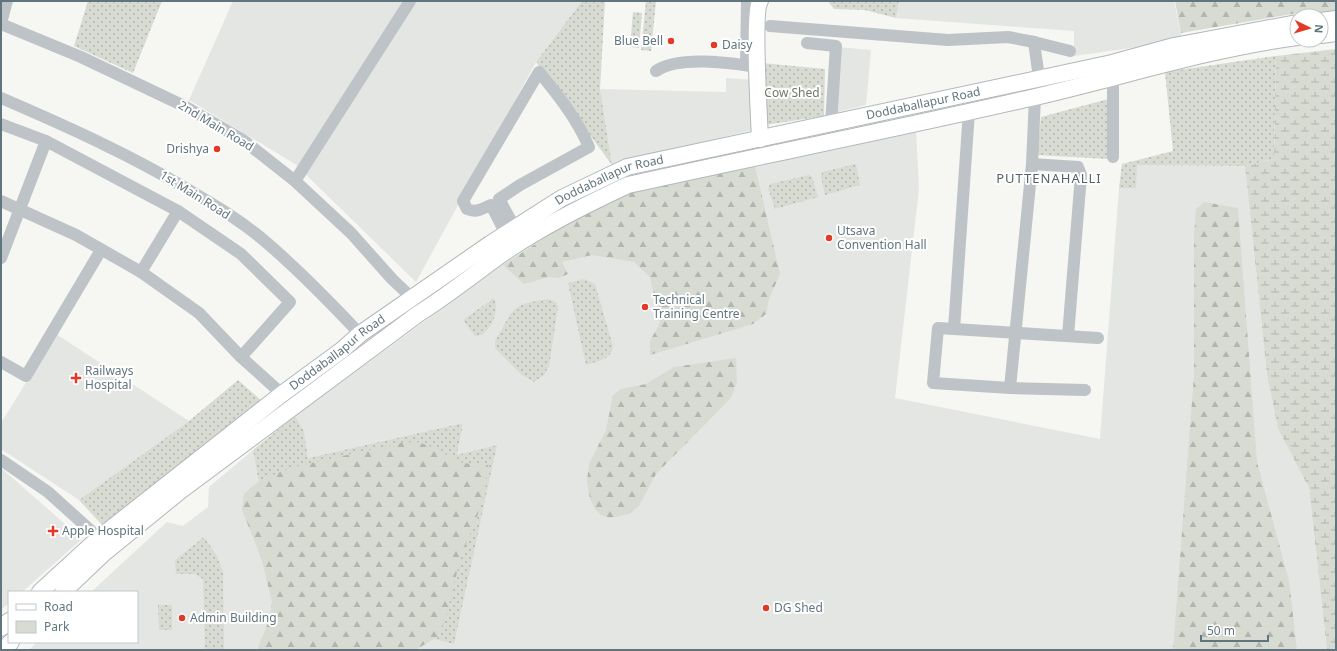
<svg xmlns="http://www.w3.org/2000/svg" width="1337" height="651" font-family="'Noto Sans',sans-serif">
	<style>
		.built { fill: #e4e6e4 }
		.green { fill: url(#green-dots) }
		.forest { fill: url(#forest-firs) }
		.wetland { fill: url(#wetland-marsh) }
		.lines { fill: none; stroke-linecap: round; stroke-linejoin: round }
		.major-casing { stroke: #b1b7ba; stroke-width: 18 }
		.minor { stroke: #bdc3c6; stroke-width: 12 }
		.major { stroke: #fff; stroke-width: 16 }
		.poi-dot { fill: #e23a27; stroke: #fff; stroke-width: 1.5 }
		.labels { text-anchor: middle; stroke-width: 4; stroke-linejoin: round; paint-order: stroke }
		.poi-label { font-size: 12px; fill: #61757e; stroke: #fff; text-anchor: start }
		.park-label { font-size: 12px; fill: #6c7b64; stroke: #fff }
		.street-label { font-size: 12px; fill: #61757e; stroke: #fff }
		.neighbourhood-label { font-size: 13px; letter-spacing: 1px; fill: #536269; stroke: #fff }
	</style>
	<defs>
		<pattern id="green-dots" width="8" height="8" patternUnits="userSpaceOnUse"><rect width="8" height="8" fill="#d7dbd2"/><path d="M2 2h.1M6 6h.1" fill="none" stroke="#b2b6b0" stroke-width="1.8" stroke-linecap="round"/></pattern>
		<pattern id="forest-firs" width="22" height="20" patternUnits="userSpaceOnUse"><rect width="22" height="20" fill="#d7dbd2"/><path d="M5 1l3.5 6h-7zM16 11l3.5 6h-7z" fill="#b2b6b0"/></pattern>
		<pattern id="wetland-marsh" width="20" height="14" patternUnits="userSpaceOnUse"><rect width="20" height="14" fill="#d7dbd2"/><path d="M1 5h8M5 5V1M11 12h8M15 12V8" fill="none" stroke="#b2b6b0"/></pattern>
	</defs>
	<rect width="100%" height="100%" fill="#f6f6f3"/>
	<g class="built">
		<path d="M233 1H582L536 62 416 282 295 164 189 100Z"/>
		<path d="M899 1H1174L1182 39 1152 45 1074 56V31L896 18Z"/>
		<path d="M838 47 871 50 866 105 834 113Z"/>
		<path d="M726 78 754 80 756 129 612 165 600 89 726 92Z"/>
		<path d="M916 130 919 189 895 398 1100 439 1119 188H1136V165L1245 166 1267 375 1278 429 1309 488 1327 650H29L37 642H137V592H91L167 522 183 526 208 507 209 487 253 450 280 601 457 455 463 423 308 458 304 431 295 416 499 267 574 219 632 192Z"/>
		<path d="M56 334 189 421 79 500 1 449V423Z"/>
		<path d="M1 468 82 539 22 592H9V603L1 610Z"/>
	</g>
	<g class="green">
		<path d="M88 1H162L133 73 74 46Z"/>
		<path d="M582 1H605L600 89 612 165 536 62Z"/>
		<path d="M646 1H656L651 51 641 50Z"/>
		<path d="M828 1H899L896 18 865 10 834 9Z"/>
		<path d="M633 12 642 13 639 48 630 47Z"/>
		<path d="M1276 56 1274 159 1245 166 1137 165 1136 188H1119L1122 164 1173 151 1165 72Z"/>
		<path d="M761 63 825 69 824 116 765 125Z"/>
		<path d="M1112 98 1108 159 1037 155 1041 117Z"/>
		<path d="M856 164 860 185 825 195 821 177 822 172Z"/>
		<path d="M809 175 812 177 818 197 775 209 768 188 770 184Z"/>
		<path d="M584 279 595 284 613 346C612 360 597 361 586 365L568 283Z"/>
		<path d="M494 298C499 311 493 326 482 335L475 336 463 320Z"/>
		<path d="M549 299 556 302 558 307 549 366 544 375 534 382 522 375 495 348V341C514 309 510 304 549 299Z"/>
		<path d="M238 380 270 408 102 525 79 500 189 421Z"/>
		<path d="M295 416 304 431 308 458 463 423 457 455 497 445 454 644 280 601 253 450Z"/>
		<path d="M204 537 217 556 223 572 224 650H205L203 579 195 574H176L175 560Z"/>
		<path d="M158 605H172V630H159Z"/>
	</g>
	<g class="forest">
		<path d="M1175 1H1336V12L1298 13 1181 33Z"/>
		<path d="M755 166 780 274 769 299 766 314 753 324 650 355V341L660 323 650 277 634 262 592 255 562 262 568 274 559 278 549 277 524 284 503 265 574 219 632 192Z"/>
		<path d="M1204 202 1238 208 1257 462 1289 581 1297 650H1173L1194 375V237L1196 209Z"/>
		<path d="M736 358 737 382 731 398 656 474 639 506 629 514 610 518 601 515 595 509 590 499 587 481 589 464 606 430 613 395 621 389 646 384 674 367Z"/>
		<path d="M417 442 427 445 463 463 488 465 485 490 476 520 461 556 445 620 438 637 415 650H257L270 618 272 602 261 557 242 510 244 494 259 481 290 468 400 443Z"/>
	</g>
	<path class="wetland" d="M1336 49V650H1327L1309 488 1278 429 1267 375 1245 166 1274 159 1276 56Z"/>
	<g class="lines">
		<g class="major-casing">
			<g id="major">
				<path d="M760 1C753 12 759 118 760 139"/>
				<path d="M1321 21 1336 19"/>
				<path d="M1321 35 1336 33"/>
				<path id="s1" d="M40 592 99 538 282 394 342 350 360 334 490 244 562 198 627 167 1112 63 1174 46 1297 23"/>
				<path d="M63 592 104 553 180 491 418 314C445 297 469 278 495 259 537 229 581 207 628 185 764 155 900 128 1035 97 1122 77 1208 49 1297 37"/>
				<path d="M1 628 9 621"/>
				<path d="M3 650 11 642"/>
			</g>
		</g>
		<g class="minor">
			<path d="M1 23 7 1"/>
			<path d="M1 24 81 57 184 106 243 140 295 181 351 233 392 279 412 298"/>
			<path d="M770 26 948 40 1008 37 1034 42 1039 78"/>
			<path d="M1034 42 1070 51"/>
			<path d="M807 43 836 46 831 124"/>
			<path d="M746 65 747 1"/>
			<path d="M1113 70V157"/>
			<path d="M656 71C679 55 731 63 758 67"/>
			<path d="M1 98C66 126 131 155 192 192 215 205 239 220 260 237 296 267 328 300 360 334"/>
			<path d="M1 124 46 141 178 211 241 254 290 302 241 357"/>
			<path d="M1032 164 1078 167 1081 175 1068 336"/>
			<path d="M295 181 410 1"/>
			<path d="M1 201 76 235 141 272 199 313 241 357 282 394"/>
			<path d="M506 234 491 205C481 209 477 213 467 209L463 201 539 72C558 95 577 119 589 147L520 185 499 199 515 228"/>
			<path d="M1 258 46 141"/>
			<path d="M141 272 178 211"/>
			<path d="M954 329 969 111"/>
			<path d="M1 362 26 376 101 250"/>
			<path d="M1010 388 1032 164 1035 97"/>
			<path d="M1085 390 1010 388 933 383 938 328 1098 338"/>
			<path d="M1 460 48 492 99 538"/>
		</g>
		<use href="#major" class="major"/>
	</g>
	<g class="poi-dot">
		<circle cx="671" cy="41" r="4"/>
		<circle cx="714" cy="45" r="4"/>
		<circle cx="217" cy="149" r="4"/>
		<circle cx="829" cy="238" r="4"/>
		<circle cx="645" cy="307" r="4"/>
		<path d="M74 372h4v4h4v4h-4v4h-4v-4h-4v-4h4z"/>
		<path d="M51 525h4v4h4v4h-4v4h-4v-4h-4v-4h4z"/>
		<circle cx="766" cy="608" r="4"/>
		<circle cx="182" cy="618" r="4"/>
	</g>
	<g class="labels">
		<g class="poi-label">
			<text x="663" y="45" text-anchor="end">Blue Bell</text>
			<text x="722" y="49">Daisy</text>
			<text x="209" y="153" text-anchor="end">Drishya</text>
			<text x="837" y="235">Utsava<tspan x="837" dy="14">Convention Hall</tspan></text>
			<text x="653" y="304">Technical<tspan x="653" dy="14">Training Centre</tspan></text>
			<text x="85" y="375">Railways<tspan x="85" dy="14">Hospital</tspan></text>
			<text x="62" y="535">Apple Hospital</text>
			<text x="774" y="612">DG Shed</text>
			<text x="190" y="622">Admin Building</text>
		</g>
		<g class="park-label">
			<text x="792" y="97">Cow Shed</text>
		</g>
		<g class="street-label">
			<text dy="4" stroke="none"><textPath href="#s1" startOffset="1030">Doddaballapur Road</textPath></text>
			<text transform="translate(216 126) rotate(31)" y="4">2nd Main Road</text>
			<text dy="4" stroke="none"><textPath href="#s1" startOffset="706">Doddaballapur Road</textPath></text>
			<text transform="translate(195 195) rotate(32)" y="4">1st Main Road</text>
			<text dy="4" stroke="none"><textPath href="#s1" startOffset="382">Doddaballapur Road</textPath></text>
		</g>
		<g class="neighbourhood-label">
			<text x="1049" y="183">PUTTENAHALLI</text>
		</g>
	</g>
	<rect width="1337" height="651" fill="none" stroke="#61757e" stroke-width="4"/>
	<rect x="8" y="591" width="130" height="52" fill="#ffffff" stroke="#c0c8cb"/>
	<rect x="16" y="604" width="20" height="6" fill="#ffffff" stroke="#c0c8cb"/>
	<text x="44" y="611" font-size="12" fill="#61757e">Road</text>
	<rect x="16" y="621" width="20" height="12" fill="#d7dbd2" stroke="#c0c8cb"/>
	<text x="44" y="631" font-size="12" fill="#61757e">Park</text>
	<g transform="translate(1309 28) rotate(95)"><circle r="19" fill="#ffffff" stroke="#c0c8cb"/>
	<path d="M0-3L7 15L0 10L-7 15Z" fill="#e23a27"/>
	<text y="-6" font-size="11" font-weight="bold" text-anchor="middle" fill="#61757e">N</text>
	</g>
	<path d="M1201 635v6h67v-6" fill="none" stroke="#61757e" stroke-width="2"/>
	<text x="1207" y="635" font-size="12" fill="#61757e" stroke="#ffffff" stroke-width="3" paint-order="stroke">50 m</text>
</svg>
